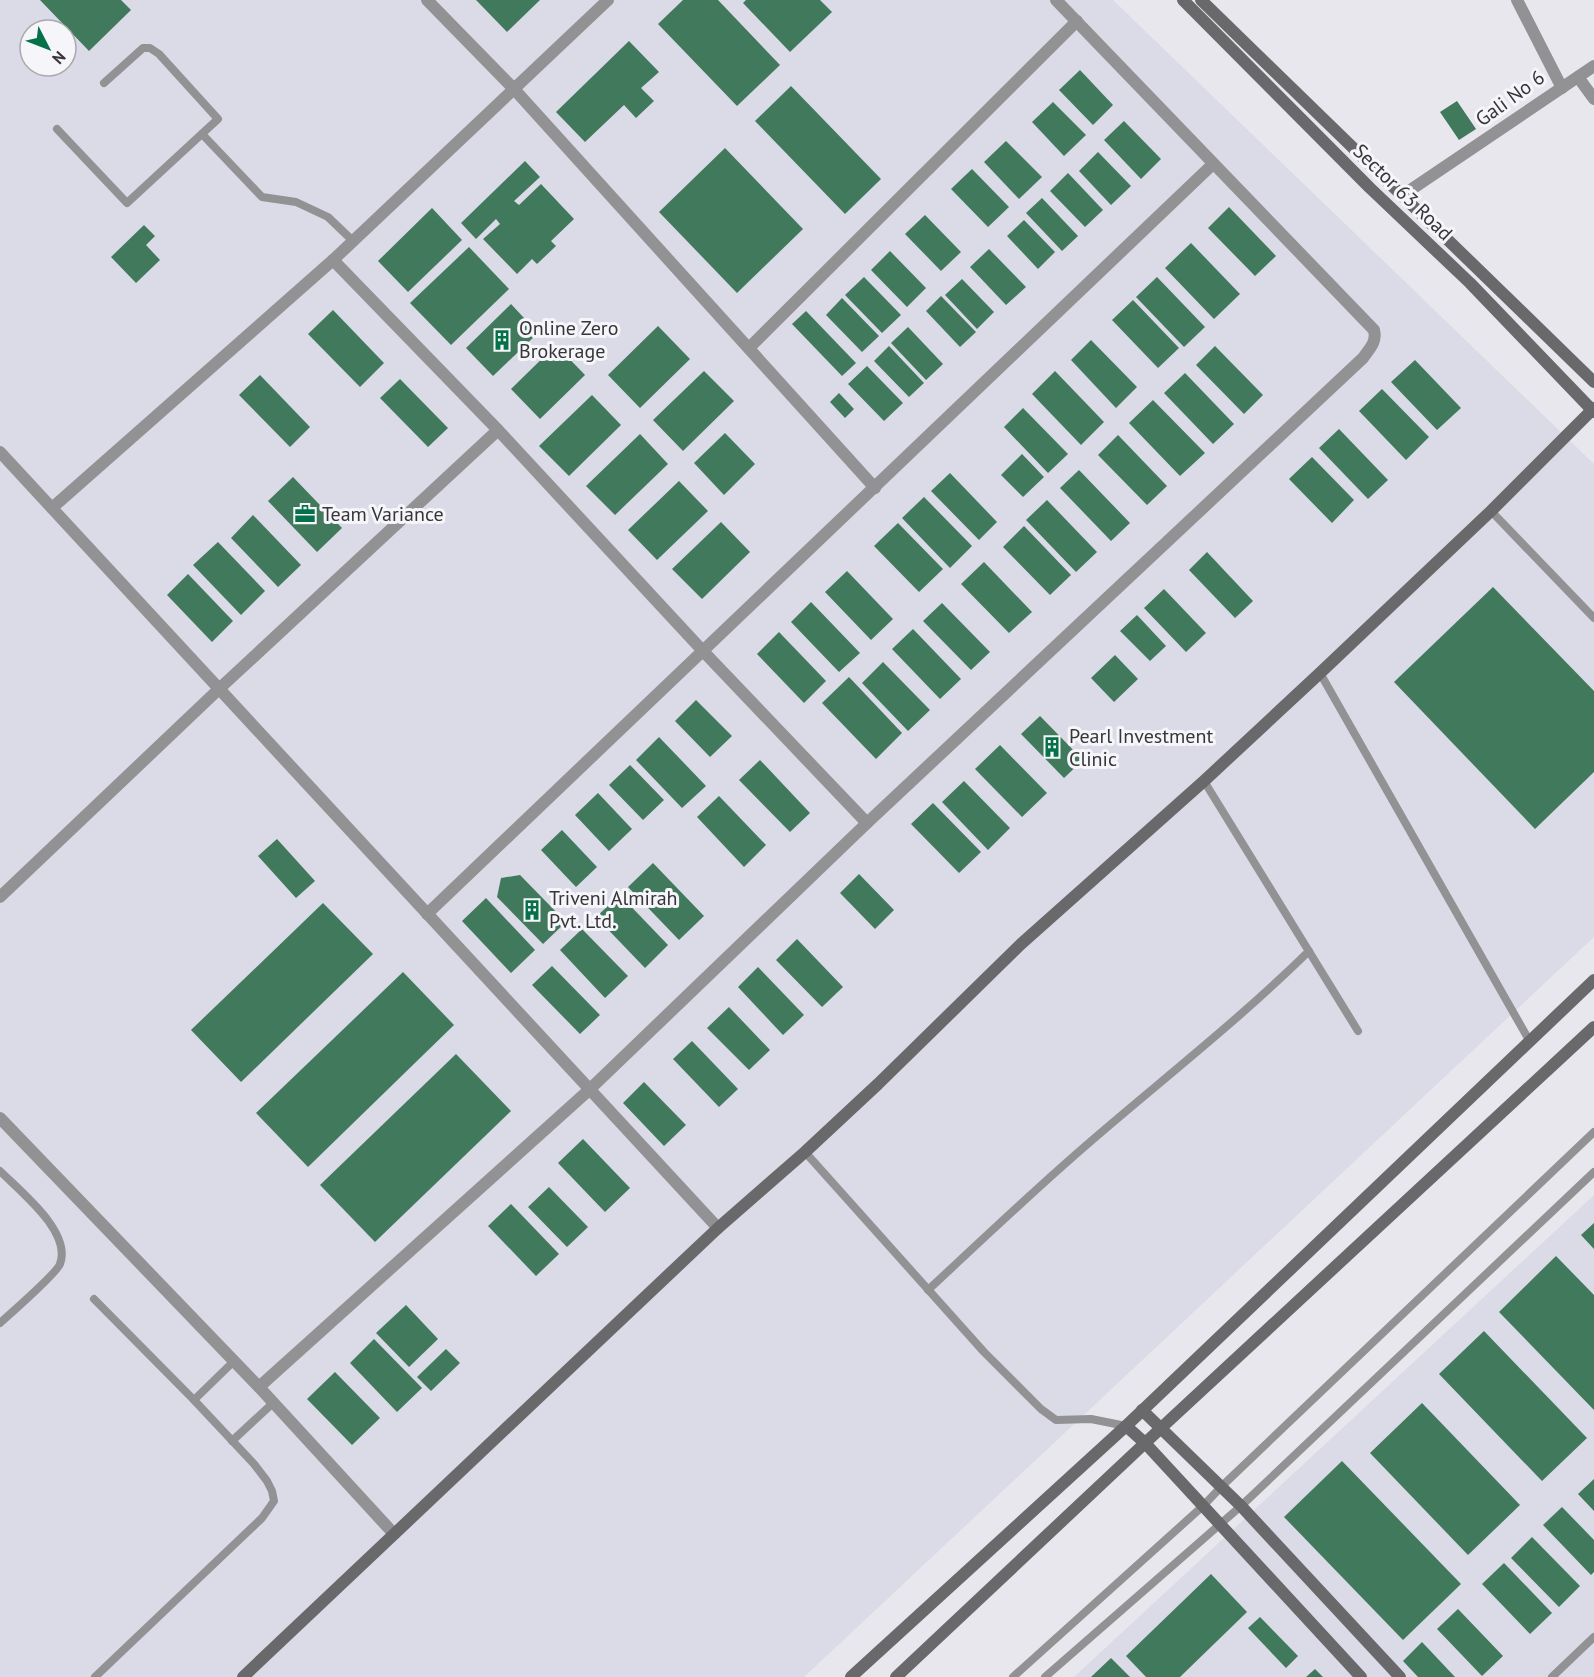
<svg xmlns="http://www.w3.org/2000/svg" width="1594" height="1677" font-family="'PT Sans',sans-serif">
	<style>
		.built { fill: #dbdae7; fill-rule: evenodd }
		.building { fill: #40795c }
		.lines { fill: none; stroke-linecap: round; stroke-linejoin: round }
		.lane { stroke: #929294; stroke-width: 8 }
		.street { stroke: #929294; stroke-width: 12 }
		.secondary { stroke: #69696c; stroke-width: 12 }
		.labels { text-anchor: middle; stroke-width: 6; stroke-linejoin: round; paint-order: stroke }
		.street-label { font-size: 20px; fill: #363638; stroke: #f5f5fa }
		.poi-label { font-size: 20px; fill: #363638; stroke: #f5f5fa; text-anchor: start }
	</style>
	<rect width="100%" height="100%" fill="#e8e7ed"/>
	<g class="built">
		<path d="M0 0H1113L1594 464V937L804 1677H0ZM30 30H66V66H30Z"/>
		<path d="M1594 1195V1677H1074Z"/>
	</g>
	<g class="building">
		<path d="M40 0H121L131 10 89 51Z"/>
		<path d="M476 0H540L507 32Z"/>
		<path d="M683 0H718L780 65 737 106 658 24Z"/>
		<path d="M746 0H820L832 12 790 52 743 3Z"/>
		<path d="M629 41 659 72 641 88 654 101 636 118 624 105 585 142 556 112Z"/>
		<path d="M1080 70 1113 105 1093 125 1059 90Z"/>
		<path d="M791 86 881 179 845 214 755 121Z"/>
		<path d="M1457 101 1476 129 1459 140 1440 112Z"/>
		<path d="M1053 102 1086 135 1064 156 1032 122Z"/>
		<path d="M1124 121 1161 159 1141 179 1104 140Z"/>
		<path d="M1006 141 1042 177 1019 199 984 162Z"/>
		<path d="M725 148 803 229 737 293 659 212Z"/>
		<path d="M1098 152 1131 186 1111 205 1079 171Z"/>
		<path d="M525 161 540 177 514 201 519 205 541 184 574 219 551 241 556 246 537 264 532 259 517 274 483 239 500 224 496 219 476 239 461 223Z"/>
		<path d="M972 169 1009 207 988 227 951 189Z"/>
		<path d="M1068 173 1103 210 1085 227 1050 191Z"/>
		<path d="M1042 198 1078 236 1062 251 1026 213Z"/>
		<path d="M1229 207 1276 256 1255 276 1208 228Z"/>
		<path d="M432 208 462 240 408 292 378 261Z"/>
		<path d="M925 215 961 252 941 271 905 234Z"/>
		<path d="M1024 220 1055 252 1038 269 1007 236Z"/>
		<path d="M144 225 155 236 146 245 160 260 136 283 111 257Z"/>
		<path d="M1191 243 1240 294 1214 319 1165 268Z"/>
		<path d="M469 247 509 289 451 345 410 303Z"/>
		<path d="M989 249 1026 287 1006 305 970 267Z"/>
		<path d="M890 251 926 288 907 307 871 270Z"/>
		<path d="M864 277 901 315 882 333 845 295Z"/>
		<path d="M1157 277 1205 327 1184 347 1136 297Z"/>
		<path d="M962 279 994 312 977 329 945 295Z"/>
		<path d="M941 296 976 332 960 347 926 311Z"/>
		<path d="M842 298 879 336 862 352 826 315Z"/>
		<path d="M1133 300 1179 348 1158 368 1112 320Z"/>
		<path d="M511 304 538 333 493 376 466 348Z"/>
		<path d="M333 310 384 363 360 387 308 334Z"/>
		<path d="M806 311 856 363 842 376 792 324Z"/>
		<path d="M658 326 690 359 640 408 608 375Z"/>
		<path d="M908 327 943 364 926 380 891 343Z"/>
		<path d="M1091 340 1137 387 1116 408 1071 360Z"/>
		<path d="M556 345 585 375 540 419 511 389Z"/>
		<path d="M889 346 924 383 909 397 874 361Z"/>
		<path d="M1215 346 1263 395 1244 414 1196 365Z"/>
		<path d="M1415 360 1461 408 1437 430 1391 382Z"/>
		<path d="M867 366 903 403 884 421 848 384Z"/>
		<path d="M704 371 734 401 683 451 653 420Z"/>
		<path d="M1055 371 1104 422 1081 445 1032 394Z"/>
		<path d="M1185 373 1234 424 1213 444 1164 393Z"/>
		<path d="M260 375 310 427 290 447 239 395Z"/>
		<path d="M400 379 448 428 428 447 380 398Z"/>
		<path d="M1382 389 1429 437 1406 460 1359 411Z"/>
		<path d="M839 393 854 409 845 418 830 402Z"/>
		<path d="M592 395 621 425 569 476 539 446Z"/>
		<path d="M1153 400 1205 453 1180 476 1129 423Z"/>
		<path d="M1023 408 1068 454 1048 473 1004 427Z"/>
		<path d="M1339 429 1388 480 1368 499 1319 448Z"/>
		<path d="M725 433 755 464 724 495 694 463Z"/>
		<path d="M640 434 668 464 615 515 586 486Z"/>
		<path d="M1118 435 1167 486 1147 505 1098 455Z"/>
		<path d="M1022 454 1044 477 1023 497 1001 475Z"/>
		<path d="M1312 457 1354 500 1332 523 1289 479Z"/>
		<path d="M1079 470 1130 523 1111 541 1060 488Z"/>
		<path d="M950 473 997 522 979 540 931 491Z"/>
		<path d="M293 477 342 528 317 552 268 501Z"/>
		<path d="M679 481 708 511 657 560 628 530Z"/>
		<path d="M924 497 972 546 950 568 902 518Z"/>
		<path d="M1047 500 1097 552 1076 572 1026 520Z"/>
		<path d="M253 515 301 565 278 587 231 538Z"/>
		<path d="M721 522 750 552 702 599 672 569Z"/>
		<path d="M898 523 943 569 919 592 874 546Z"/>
		<path d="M1024 526 1071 575 1050 595 1003 547Z"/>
		<path d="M218 542 265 591 241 615 193 565Z"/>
		<path d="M1207 552 1253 601 1235 618 1189 570Z"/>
		<path d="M984 562 1032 612 1009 633 961 584Z"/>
		<path d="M847 571 893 619 871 640 825 592Z"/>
		<path d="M188 574 233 621 212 642 167 595Z"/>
		<path d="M1493 587 1594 691V772L1535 829 1394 682Z"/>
		<path d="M1164 589 1206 633 1186 652 1144 608Z"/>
		<path d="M811 602 860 653 839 672 791 622Z"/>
		<path d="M942 603 990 652 971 670 923 621Z"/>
		<path d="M1137 615 1166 646 1150 661 1120 631Z"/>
		<path d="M913 629 961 679 940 699 892 649Z"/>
		<path d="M779 632 826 681 804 703 757 654Z"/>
		<path d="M1115 655 1138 679 1114 702 1091 678Z"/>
		<path d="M883 662 930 710 908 731 862 683Z"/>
		<path d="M849 677 902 733 876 759 822 703Z"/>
		<path d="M696 700 732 736 710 757 675 721Z"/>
		<path d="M1040 716 1083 760 1064 778 1021 734Z"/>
		<path d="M659 737 706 786 682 808 636 760Z"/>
		<path d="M1000 745 1047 793 1022 817 975 769Z"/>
		<path d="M760 760 810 813 790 832 739 780Z"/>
		<path d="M630 765 664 800 643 820 609 785Z"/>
		<path d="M964 781 1010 828 988 850 942 802Z"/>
		<path d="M598 793 632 829 609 851 575 815Z"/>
		<path d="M719 796 766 845 744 867 697 817Z"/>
		<path d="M933 803 981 852 959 873 911 824Z"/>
		<path d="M562 830 597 867 576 887 541 850Z"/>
		<path d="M277 839 315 881 296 898 258 856Z"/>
		<path d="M653 863 704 916 679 940 628 887Z"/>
		<path d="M859 874 894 910 875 929 840 893Z"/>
		<path d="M520 875 566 922 543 944 497 897 501 878Z"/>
		<path d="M620 895 668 945 645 968 596 917Z"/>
		<path d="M486 898 535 950 511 973 462 921Z"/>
		<path d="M323 903 373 954 241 1082 191 1030Z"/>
		<path d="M582 929 628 976 605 998 560 950Z"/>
		<path d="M797 939 843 987 822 1007 776 960Z"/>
		<path d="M552 966 600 1015 580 1034 532 985Z"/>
		<path d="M758 967 804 1015 783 1035 738 987Z"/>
		<path d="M403 972 454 1025 308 1167 256 1113Z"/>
		<path d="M729 1007 770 1050 749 1070 707 1028Z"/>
		<path d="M692 1041 738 1089 719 1107 673 1059Z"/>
		<path d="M456 1054 511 1111 375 1242 320 1185Z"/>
		<path d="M644 1082 686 1125 664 1146 623 1103Z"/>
		<path d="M583 1139 630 1188 605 1212 558 1163Z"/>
		<path d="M549 1187 588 1227 567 1247 528 1207Z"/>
		<path d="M511 1204 559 1254 536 1276 488 1226Z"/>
		<path d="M1594 1223V1249L1581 1235Z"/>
		<path d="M1556 1256 1594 1295V1410L1499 1312Z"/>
		<path d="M406 1305 438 1339 409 1367 376 1333Z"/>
		<path d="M1484 1331 1587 1438 1542 1481 1439 1374Z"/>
		<path d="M374 1339 422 1388 397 1412 350 1363Z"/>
		<path d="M446 1349 460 1363 431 1391 417 1377Z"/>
		<path d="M335 1372 380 1418 352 1445 307 1399Z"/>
		<path d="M1422 1403 1520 1505 1468 1555 1370 1453Z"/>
		<path d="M1342 1461 1461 1584 1403 1640 1284 1517Z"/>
		<path d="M1594 1479V1511L1578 1494Z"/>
		<path d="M1562 1507 1594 1540V1572L1591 1575 1543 1525Z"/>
		<path d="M1532 1537 1580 1586 1559 1607 1511 1558Z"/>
		<path d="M1504 1563 1552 1613 1530 1634 1482 1584Z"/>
		<path d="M1211 1574 1247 1612 1180 1677H1146L1126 1656Z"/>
		<path d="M1458 1609 1503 1656 1482 1676 1437 1629Z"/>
		<path d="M1260 1617 1298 1656 1286 1668 1248 1628Z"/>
		<path d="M1422 1642 1455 1677H1418L1403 1661Z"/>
		<path d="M1111 1658 1130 1677H1091Z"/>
		<path d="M1315 1669 1323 1677H1306Z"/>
	</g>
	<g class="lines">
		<g class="lane">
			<path d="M57 129 127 203 218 119 159 54 150 48H143L104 83"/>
			<path d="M202 134 262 197 296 202 328 217 353 241"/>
			<path d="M1491 511 1594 618"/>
			<path d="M1320 673 1529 1040"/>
			<path d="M1204 781 1358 1031"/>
			<path d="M805 1152 984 1352 1041 1409 1056 1420 1091 1419 1126 1426"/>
			<path d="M0 1171C21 1192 72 1232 60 1264 57 1273 10 1314 0 1323"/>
			<path d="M928 1290C982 1240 1034 1190 1090 1142 1163 1079 1240 1019 1309 951"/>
			<path d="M94 1299 194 1400 254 1464 267 1481 272 1491 274 1501 262 1518 95 1677"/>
			<path d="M194 1400 234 1361"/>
			<path d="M232 1441 273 1403"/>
			<path d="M1013 1677 1203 1506 1222 1486 1594 1132"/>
			<path d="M1045 1677 1241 1506 1594 1172"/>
			<path d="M1552 1677 1594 1637"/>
		</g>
		<g class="street">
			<path d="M427 0 514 89 875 488"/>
			<path d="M1517 0 1562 88"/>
			<path d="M1578 77 1594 99"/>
			<path d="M1403 195 1594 66"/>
			<path d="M333 260 498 430 702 650 867 823"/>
			<path d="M749 348 1077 21"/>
			<path d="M0 452 718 1228"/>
			<path d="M52 508 333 260 608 0"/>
			<path d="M0 897 220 688 498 430"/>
			<path d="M427 914 1213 164"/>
			<path d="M0 1118 259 1387 394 1534"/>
			<path d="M259 1387 589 1090 867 823 1363 358C1370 348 1377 342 1374 330L1056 0"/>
		</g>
		<g class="secondary">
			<path d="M1183 0 1370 188 1470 283 1594 412"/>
			<path d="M1201 0 1594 382"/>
			<path d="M1142 1410 1241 1506 1400 1677"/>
			<path d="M1126 1426 1145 1443 1361 1677"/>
			<path d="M243 1677 718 1228 805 1152 878 1084 1021 944 1204 781 1320 673 1491 511 1594 408"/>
			<path d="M851 1677 1126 1426 1594 980"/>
			<path d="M896 1677 1160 1429 1594 1027"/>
		</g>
	</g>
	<defs>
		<g id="building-bare" transform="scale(1.62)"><path d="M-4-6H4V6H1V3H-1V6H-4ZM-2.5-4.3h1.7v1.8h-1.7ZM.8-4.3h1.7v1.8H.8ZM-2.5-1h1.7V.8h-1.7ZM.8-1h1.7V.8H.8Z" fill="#047149" stroke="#f5f5fa" stroke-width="2.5" paint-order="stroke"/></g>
		<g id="office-bare" transform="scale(1.62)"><path d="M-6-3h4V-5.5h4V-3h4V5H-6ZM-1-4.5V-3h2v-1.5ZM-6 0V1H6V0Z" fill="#047149" stroke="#f5f5fa" stroke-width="2.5" paint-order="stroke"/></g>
	</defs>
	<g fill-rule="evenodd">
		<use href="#building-bare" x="502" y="340"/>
		<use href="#office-bare" x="305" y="514"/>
		<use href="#building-bare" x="1052" y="747"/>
		<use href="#building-bare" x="532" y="910"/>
	</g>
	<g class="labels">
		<g class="street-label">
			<text transform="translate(1510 98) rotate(-36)" y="7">Gali No 6</text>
			<text transform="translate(1403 192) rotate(44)" y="7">Sector 63 Road</text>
		</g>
		<g class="poi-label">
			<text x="519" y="335">Online Zero<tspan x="519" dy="23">Brokerage</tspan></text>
			<text x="322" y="521">Team Variance</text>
			<text x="1069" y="743">Pearl Investment<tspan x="1069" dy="23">Clinic</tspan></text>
			<text x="549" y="905">Triveni Almirah<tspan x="549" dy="23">Pvt. Ltd.</tspan></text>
		</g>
	</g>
	<g transform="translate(48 48) rotate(132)"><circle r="28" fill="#f5f5fa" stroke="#a9a9ac" stroke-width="1.5"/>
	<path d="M0-4.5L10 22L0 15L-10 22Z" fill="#047149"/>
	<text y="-9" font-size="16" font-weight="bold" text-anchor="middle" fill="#363638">N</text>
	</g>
</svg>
